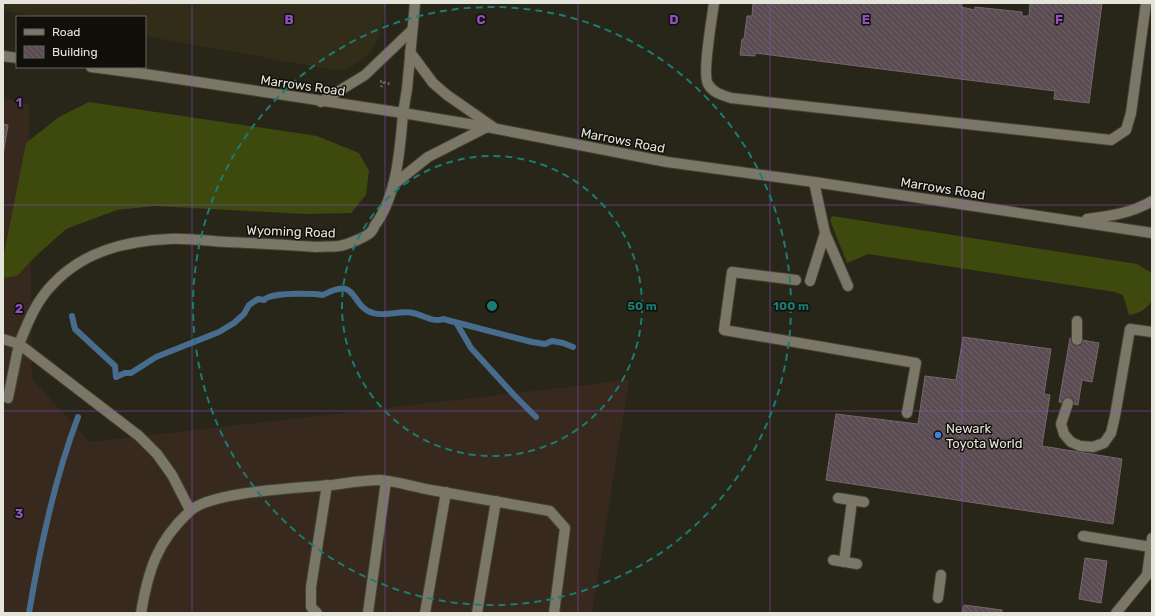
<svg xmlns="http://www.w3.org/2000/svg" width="1155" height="616" font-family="Rubik,sans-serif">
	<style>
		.built { fill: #312d19 }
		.industrial { fill: #38291e }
		.grass { fill: #3d490d }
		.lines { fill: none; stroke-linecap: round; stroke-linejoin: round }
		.stream { stroke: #486c8d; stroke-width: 6 }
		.building { fill: url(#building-back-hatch); stroke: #76666d }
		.service-casing { stroke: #444238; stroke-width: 12 }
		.minor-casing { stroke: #444238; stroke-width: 12 }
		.tertiary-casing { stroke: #444238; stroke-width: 12 }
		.path { stroke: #68665b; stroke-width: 2.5; stroke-dasharray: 2 2; stroke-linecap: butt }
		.service { stroke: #7a7767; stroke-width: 10 }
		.minor { stroke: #7a7767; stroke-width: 10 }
		.tertiary { stroke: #7a7767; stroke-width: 10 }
		.grid { fill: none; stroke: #9051c5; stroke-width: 1; stroke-opacity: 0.55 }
		.ring { fill: none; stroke: #1a7c73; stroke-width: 2; stroke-dasharray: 7 5 }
		.shop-dot { fill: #3f7fe0; stroke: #100f09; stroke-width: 1.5 }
		.labels { text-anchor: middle; stroke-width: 3; stroke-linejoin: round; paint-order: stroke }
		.street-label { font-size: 13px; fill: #e5e4db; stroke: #100f09 }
		.poi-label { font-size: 13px; fill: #e5e4db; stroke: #100f09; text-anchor: start }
		.grid-label { font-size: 13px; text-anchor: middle; font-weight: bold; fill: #9051c5; stroke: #100f09; stroke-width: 3; stroke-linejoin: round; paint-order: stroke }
		.centre { fill: #1a7c73; stroke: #100f09; stroke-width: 2 }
		.ring-label { font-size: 12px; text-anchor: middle; font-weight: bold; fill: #1a7c73; stroke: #100f09; stroke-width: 3; stroke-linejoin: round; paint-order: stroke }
	</style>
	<defs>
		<pattern id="building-back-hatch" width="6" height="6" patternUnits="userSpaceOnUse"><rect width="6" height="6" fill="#5b4b52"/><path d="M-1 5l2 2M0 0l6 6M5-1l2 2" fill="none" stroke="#72656a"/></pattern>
	</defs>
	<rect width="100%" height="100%" fill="#282619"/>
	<path class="built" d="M3 3H387L380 34 377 42 371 52 364 58 350 67 343 70 323 68 145 36V17H39L3 10Z"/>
	<path class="industrial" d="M3 99 29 104 32 379 90 442 629 380 592 613H3Z"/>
	<g class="grass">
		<path d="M89 102 317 136 359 153 369 171 366 195 351 213 305 214 155 206 117 210 66 229 37 255 17 276 3 278V259L26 143 59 117Z"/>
		<path d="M832 216 1137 264 1152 273V300C1147 310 1139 313 1129 315L1123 295 1115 292 868 254 847 263 830 220Z"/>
	</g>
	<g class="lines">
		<g class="stream">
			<path d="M72 316 75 329 115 366 116 377 125 373H131L156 357 219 332 234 323 244 314 249 305 258 299 264 300C264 300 268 297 269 297 279 293 313 293 323 295 359 275 349 306 373 313 384 317 401 310 413 313 423 315 433 323 443 319L532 342 545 344 552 341 563 343 573 347"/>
			<path d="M457 324 471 348 514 395 536 417"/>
			<path d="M29 613C40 547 54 480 78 417"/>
		</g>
	</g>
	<g class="building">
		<path d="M753 3H962L961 7 975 10V7L1022 12V16H1029L1030 3H1102L1089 103 1054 99 1055 91 755 53V56L740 55 742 39H744L747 16H752Z"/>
		<path d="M3 124 8 125 3 155Z"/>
		<path d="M963 337 1051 349 1044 394 1050 395 1042 446 1122 459 1113 524 826 480 836 414 918 424 925 376 956 380Z"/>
		<path d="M1070 338 1099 343 1092 382 1082 380 1078 405 1059 402Z"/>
		<path d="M1085 558 1107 561 1101 603 1079 599Z"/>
		<path d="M964 605 1002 610V613H962Z"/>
	</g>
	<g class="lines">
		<g class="service-casing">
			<g id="service">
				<path d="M714 3C712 18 702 74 708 84 713 93 722 95 731 98L1111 140 1126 130 1131 113 1146 3"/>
				<path d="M814 182 825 233 848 286"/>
				<path d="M796 280 732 272 724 330 916 363 907 413"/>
				<path d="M810 281 825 233"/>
				<path d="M1077 340V321"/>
				<path d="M8 398 19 344"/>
				<path d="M1068 403 1061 424 1064 434 1071 442 1080 446 1093 447 1104 443 1111 433 1115 416 1130 329 1152 332"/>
				<path d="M838 498 864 502"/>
				<path d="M1083 536 1151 547"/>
				<path d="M833 560 857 564"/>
				<path d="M844 562 852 501"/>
				<path d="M938 598 941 575"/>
				<path d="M141 613C148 571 157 541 190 511 212 491 300 488 332 485 347 483 364 480 380 480 395 481 415 487 431 490 471 497 510 504 550 511L565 528 554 613"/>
				<path d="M317 613 311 607V587L327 485"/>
				<path d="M368 613 386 481"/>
				<path d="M425 613 446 492"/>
				<path d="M477 613 496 501"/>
			</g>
		</g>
		<g class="minor-casing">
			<g id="minor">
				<path d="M3 339 19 344 139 436 157 454 172 475 190 510"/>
				<path d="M19 344C28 322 36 301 53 284 84 251 126 241 169 239 188 238 207 241 226 242 257 243 287 245 317 247 324 246 332 247 339 246 346 245 364 238 370 233 372 231 374 228 375 225 397 196 400 149 403 113"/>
				<path d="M1116 613 1147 575 1152 538"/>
			</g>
		</g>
		<g class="tertiary-casing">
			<g id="tertiary">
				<path d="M410 52 433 83 447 95 493 127"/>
				<path d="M3 56 17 58"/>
				<path d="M91 67 145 74 403 113 487 127 667 162 814 182 1152 233"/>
				<path d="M321 102 365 75 411 31"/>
				<path d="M403 113 407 89 415 3"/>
				<path d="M393 185 428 157 487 127"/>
				<path d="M1087 219C1110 216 1132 213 1152 201"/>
			</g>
		</g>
		<g class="path">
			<path d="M129 3H136"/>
			<path d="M380 81 390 84"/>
			<path d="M381 87 384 82"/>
		</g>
		<use href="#service" class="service"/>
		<use href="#minor" class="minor"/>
		<use href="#tertiary" class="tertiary"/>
	</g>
	<path class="grid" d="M192 3V613M385 3V613M578 3V613M770 3V613M962 3V613M3 205H1152M3 411H1152"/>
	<g class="ring">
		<circle cx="492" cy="306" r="150"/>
		<circle cx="492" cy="306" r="299"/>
	</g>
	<circle class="shop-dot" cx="938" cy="435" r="4"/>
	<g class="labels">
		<g class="street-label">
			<text transform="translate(303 85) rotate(8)" y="5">Marrows Road</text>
			<text transform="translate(623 140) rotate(11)" y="5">Marrows Road</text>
			<text transform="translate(943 188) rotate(9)" y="5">Marrows Road</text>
			<text transform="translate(291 231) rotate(2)" y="5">Wyoming Road</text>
		</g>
		<g class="poi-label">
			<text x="946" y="433">Newark<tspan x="946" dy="15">Toyota World</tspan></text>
		</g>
	</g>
	<g class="grid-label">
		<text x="289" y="24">B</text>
		<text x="481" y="24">C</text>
		<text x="674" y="24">D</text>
		<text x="866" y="24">E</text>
		<text x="1059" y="24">F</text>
		<text x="19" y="107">1</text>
		<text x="19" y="313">2</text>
		<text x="19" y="518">3</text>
	</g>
	<circle cx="492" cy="306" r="6" class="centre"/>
	<g class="ring-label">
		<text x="642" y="310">50 m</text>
		<text x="791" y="310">100 m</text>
	</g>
	<rect width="1155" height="616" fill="none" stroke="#e5e4db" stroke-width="8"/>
	<rect x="16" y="16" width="130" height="52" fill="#100f09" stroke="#65645d"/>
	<rect x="24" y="29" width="20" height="6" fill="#7a7767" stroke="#65645d"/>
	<text x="52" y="36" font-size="12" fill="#e5e4db">Road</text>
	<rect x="24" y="46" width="20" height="12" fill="url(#building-back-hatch)" stroke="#65645d"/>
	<text x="52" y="56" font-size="12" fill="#e5e4db">Building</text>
</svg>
